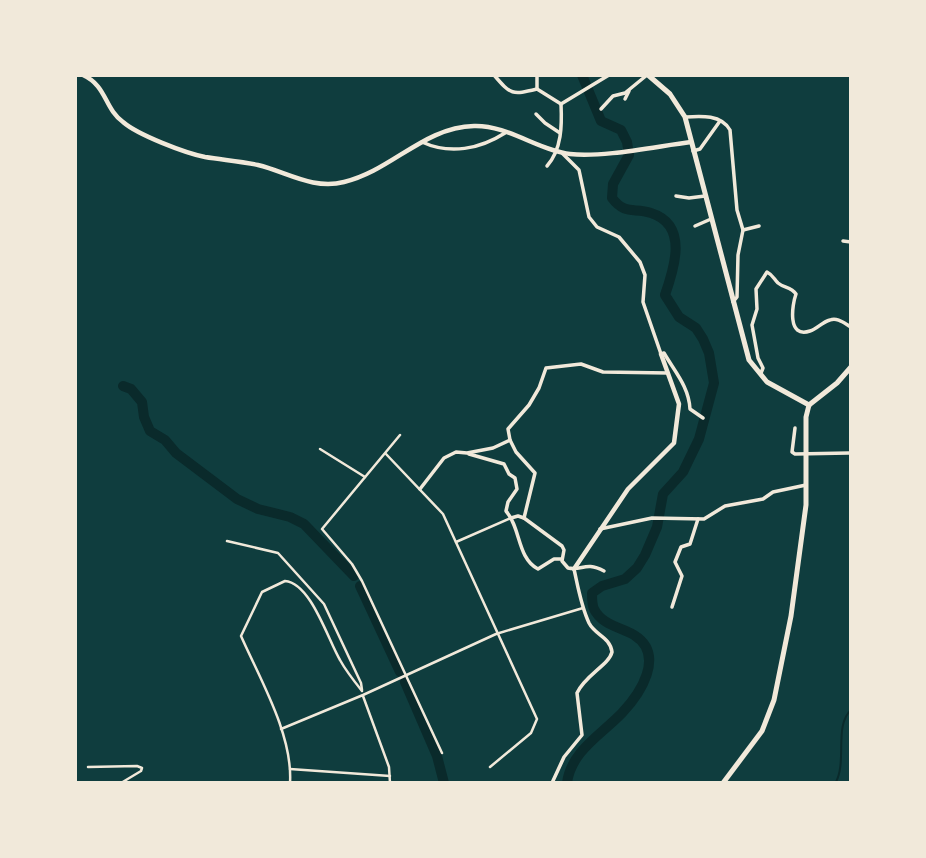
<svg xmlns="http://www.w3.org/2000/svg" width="926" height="858" font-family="'Roboto Condensed',sans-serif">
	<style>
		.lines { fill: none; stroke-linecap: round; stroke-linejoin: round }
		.stream { stroke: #0a2a2b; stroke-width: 2 }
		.river { stroke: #0a2a2b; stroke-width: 10 }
		.pedestrian { stroke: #f1e9da; stroke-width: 2.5 }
		.minor { stroke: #f1e9da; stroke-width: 3.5 }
		.tertiary { stroke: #f1e9da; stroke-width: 4.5 }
		.secondary { stroke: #f1e9da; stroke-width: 5 }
	</style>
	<rect width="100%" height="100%" fill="#0f3d3e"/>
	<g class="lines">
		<path class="stream" d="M832 783 836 782C847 761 834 725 851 710"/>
		<g class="river">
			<path d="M123 386 131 389 142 402 144 417 150 431 165 440 176 453 237 499 258 509 290 517 304 524 354 576"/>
			<path d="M360 586 400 672"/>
			<path d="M405 682 437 756 444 783"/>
			<path d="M567 783C571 751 602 734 622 713 640 694 666 655 634 635 620 627 602 625 594 609 592 605 592 598 592 593L602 586 625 579 637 568 645 555 657 527 663 494 683 472 699 439 714 383 709 353 703 339 696 328 679 317 665 295C674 269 689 225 651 213 634 207 626 216 612 198L613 184 629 155 627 142 621 130 601 121 582 75"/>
		</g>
		<g class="pedestrian">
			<path d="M400 435 322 529 352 564 362 581 442 753"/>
			<path d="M320 449 365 477"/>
			<path d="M386 454 443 514 537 719 531 733 490 767"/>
			<path d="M227 541 278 553 324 604 361 683 362 690"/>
			<path d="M456 542 511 518"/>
			<path d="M363 696 389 767 390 783"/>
			<path d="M281 729 363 695 496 634 583 608"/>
			<path d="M88 767 137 766 142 768 141 771 121 783"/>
			<path d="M290 769 390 776"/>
			<path d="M290 783C293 735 260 679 241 636L262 592 285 581C311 583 328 640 340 660 346 671 354 681 362 691"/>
		</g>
		<g class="minor">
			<path d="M494 75C511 95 512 95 537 89L561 104"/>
			<path d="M537 75V89"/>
			<path d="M625 99 629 91"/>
			<path d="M561 104 609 75"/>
			<path d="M601 109 613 96 625 93 647 75"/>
			<path d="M536 114 545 123 560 133"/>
			<path d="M685 117C700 116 721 114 730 130L737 210 743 230 738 255 737 297 733 302"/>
			<path d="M422 142C450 155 480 149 505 133"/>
			<path d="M693 151 700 149 720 121"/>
			<path d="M562 153 579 170 589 217 597 227 619 237 640 262 645 275 643 302 661 354 664 353C675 372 689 387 690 409L703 418"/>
			<path d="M547 166C562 149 562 125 561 104"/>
			<path d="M676 196 689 198 705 196"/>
			<path d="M695 226 711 219"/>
			<path d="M743 230 759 226"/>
			<path d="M843 241 851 242"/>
			<path d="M761 373 763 368 758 358 752 325 757 309 756 289 767 272C773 275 774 279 778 283 784 288 791 287 796 294 792 305 787 339 810 331 817 329 822 322 830 320 837 317 844 323 851 327"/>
			<path d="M795 428 792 452 795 454 849 453"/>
			<path d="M851 437V457"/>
			<path d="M510 440 516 452 535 473 524 518"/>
			<path d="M469 454 504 464 509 474 515 478 517 489 508 502 506 511C521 528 517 558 538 569L554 559H562"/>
			<path d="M420 489 444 458 456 452 467 453 493 448 510 440 508 429 529 405 539 388 546 368 581 364 603 372 668 373"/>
			<path d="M511 518 518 516 524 518 562 546 564 550 562 561 568 568C583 571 585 561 604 571"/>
			<path d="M600 529 652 518 704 519 725 506 763 499 773 492 806 485"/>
			<path d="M672 607 682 576 675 562 681 547 690 544 698 519"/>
			<path d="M552 783 564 757 582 735 577 693C585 675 609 665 612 652 610 637 595 635 589 623 581 606 578 587 574 569"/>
		</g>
		<g class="tertiary">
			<path d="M83 75C107 86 104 108 123 122 138 135 185 153 205 157 223 160 240 161 258 165 287 172 313 190 344 182 391 171 424 127 474 126 508 125 537 150 570 154 602 158 658 146 691 142"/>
			<path d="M574 569 628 489 674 443 679 404 661 354"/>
		</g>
		<g class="secondary">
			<path d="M648 75 670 94 685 117 749 360 767 382 809 405"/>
			<path d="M809 405 837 383 851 367"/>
			<path d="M723 783 762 731 774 700 791 616 806 505V417L809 405"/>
		</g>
	</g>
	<rect width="926" height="858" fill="none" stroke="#f1e9da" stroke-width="154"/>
</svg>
